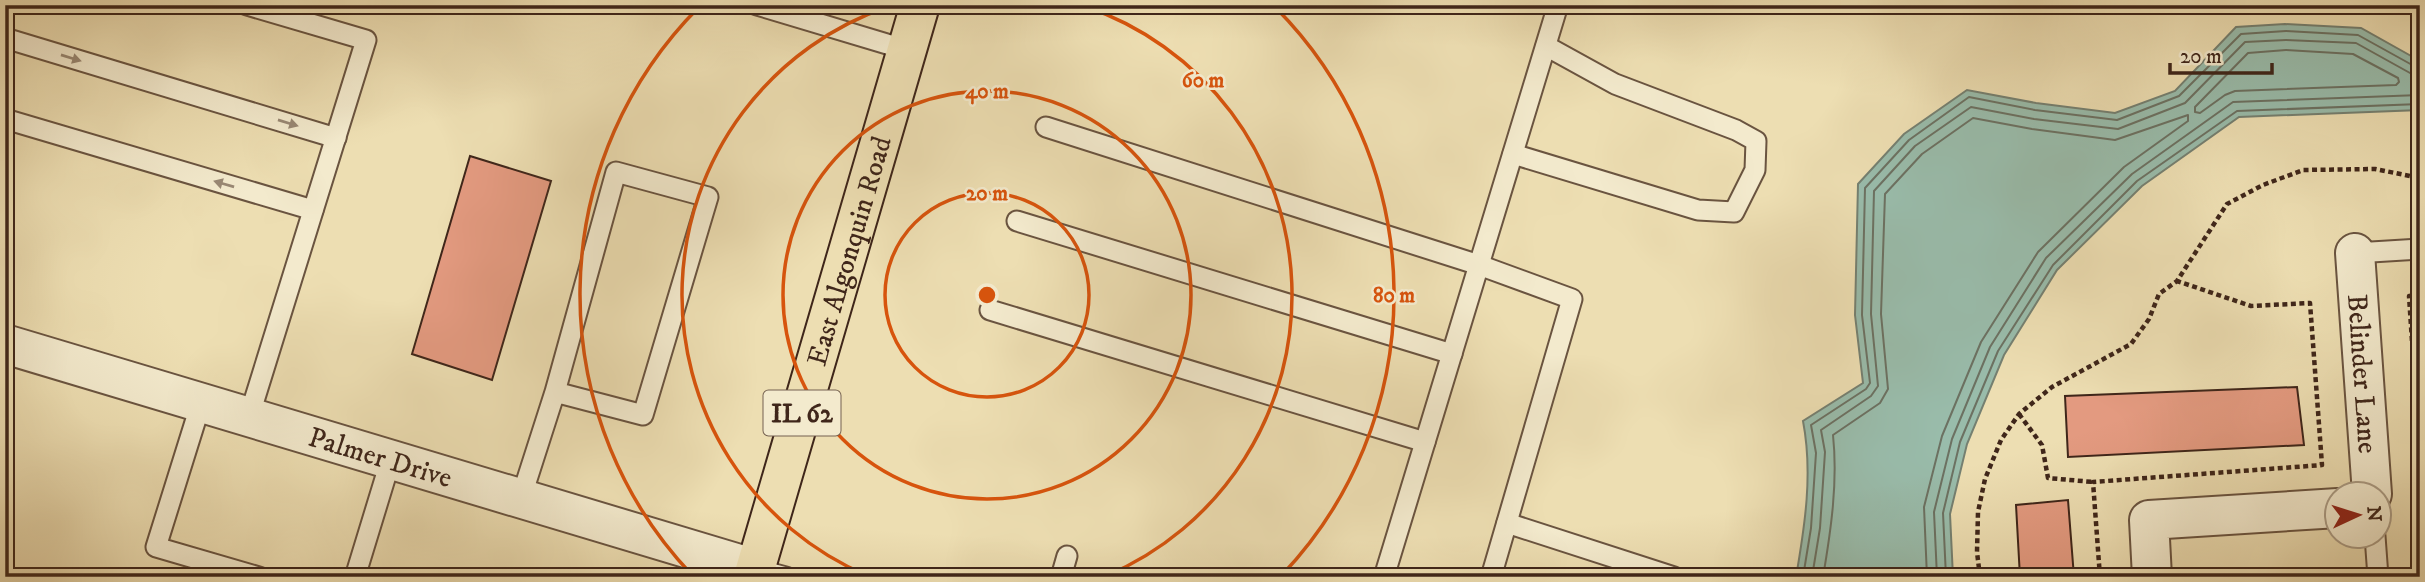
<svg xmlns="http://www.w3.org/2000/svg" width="2425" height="582" font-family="'IM FELL DW Pica',serif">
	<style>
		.water { fill: #99bcab; stroke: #758071; stroke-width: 2 }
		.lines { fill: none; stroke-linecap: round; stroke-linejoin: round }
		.shore { stroke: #6c7162; stroke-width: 2 }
		.building { fill: #e39a80; stroke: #3f261a; stroke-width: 2 }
		.service-casing { stroke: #6a5440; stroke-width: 23 }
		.minor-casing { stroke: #6a5440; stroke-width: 42 }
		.primary-casing { stroke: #3f261a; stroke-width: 42 }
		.path { stroke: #3f261a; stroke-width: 4.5; stroke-dasharray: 5 3.5; stroke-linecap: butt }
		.service { stroke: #f3eacd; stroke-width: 19 }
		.minor { stroke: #f3eacd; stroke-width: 38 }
		.primary { stroke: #eddeb2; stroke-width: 38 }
		.oneway { fill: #998874 }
		.ring { fill: none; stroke: #d7540d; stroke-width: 3.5 }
		.labels { text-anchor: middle; stroke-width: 5; stroke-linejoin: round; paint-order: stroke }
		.shield { fill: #f3eacd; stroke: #756150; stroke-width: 2 }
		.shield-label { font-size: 26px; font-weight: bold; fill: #3f261a }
		.street-label { font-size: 28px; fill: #3f261a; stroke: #f3eacd }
		.centre { fill: #d7540d; stroke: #f3eacd; stroke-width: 3.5 }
		.ring-label { font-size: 21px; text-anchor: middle; font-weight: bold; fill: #d7540d; stroke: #f3eacd; stroke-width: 5; stroke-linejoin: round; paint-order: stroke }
	</style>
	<rect width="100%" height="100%" fill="#eddeb2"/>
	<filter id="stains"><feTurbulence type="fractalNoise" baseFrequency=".00286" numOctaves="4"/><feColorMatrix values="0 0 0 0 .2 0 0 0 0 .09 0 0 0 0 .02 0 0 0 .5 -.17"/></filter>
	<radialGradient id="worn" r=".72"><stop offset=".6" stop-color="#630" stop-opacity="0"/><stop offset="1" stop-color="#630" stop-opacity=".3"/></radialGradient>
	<path class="water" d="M2285 24 2361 28 2420 61V110L2239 117 2142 186 2057 270 2004 355 1967 444 1950 514 1953 577H1796C1805 525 1813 473 1803 421L1863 383 1855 315 1858 184 1904 134 1967 90 2036 103 2115 113 2175 91 2236 27Z"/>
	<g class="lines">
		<g class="shore">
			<path d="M2286 50 2353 54 2398 78 2399 82 2396 85 2235 91 2225 95 2200 113 2195 112V107L2248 53Z"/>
			<path d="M1803 577 1811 528 1816 453 1811 425 1866 389 1870 383 1862 315 1865 188 1909 140 1969 97 2035 110 2117 120 2179 96 2241 34 2286 31 2358 35 2414 66H2420"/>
			<path d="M1812 577 1820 528 1825 452 1821 430 1871 396 1878 386 1871 314 1874 191 1915 146 1971 107 2034 119 2118 129 2185 103 2245 42 2286 40 2356 43 2410 73 2420 75"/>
			<path d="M1823 577C1831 530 1838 482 1833 435L1880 403 1888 389 1881 314 1885 194 1922 154 1973 118 2032 129 2115 140 2188 115V121L2124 167 2038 252 1981 342 1942 436 1924 507 1927 577"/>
			<path d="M1937 577 1934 512 1952 439 1990 347 2046 258 2132 174 2233 102 2420 95"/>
			<path d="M1946 577 1943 513 1960 442 1998 351 2053 265 2137 181 2237 111 2420 104"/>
		</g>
	</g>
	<g class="building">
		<path d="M470 156 551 181 492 380 412 354Z"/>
		<path d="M2297 387 2304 445 2068 457 2065 396Z"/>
		<path d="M2068 500 2074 577H2020L2016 505Z"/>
	</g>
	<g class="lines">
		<g class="service-casing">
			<g id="service">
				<path d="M247 5 366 40 249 417"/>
				<path d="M757 5 907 50"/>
				<path d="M5 38 336 138"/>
				<path d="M5 119 313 210"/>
				<path d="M1046 127 1479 265 1572 299 1491 577"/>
				<path d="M1513 154 1698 210 1734 212 1755 170 1756 141 1736 130 1615 84 1546 46"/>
				<path d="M1017 221 1452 354"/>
				<path d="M2355 253 2420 249"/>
				<path d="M990 310 1425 442"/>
				<path d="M201 403 156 547 259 577"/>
				<path d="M521 498 555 392 643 415 708 197 616 172 555 392"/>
				<path d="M1507 523 1674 577"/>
				<path d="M2375 536 2378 577"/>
				<path d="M756 569 786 577"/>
				<path d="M355 577 391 459"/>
				<path d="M1061 577 1067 556"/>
				<path d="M1384 577 1558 5"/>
			</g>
		</g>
		<g class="minor-casing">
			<g id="minor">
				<path id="s1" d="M2355 253 2372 494"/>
				<path id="s2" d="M5 344 756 569"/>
				<path d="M2152 577 2149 520 2338 508"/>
			</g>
		</g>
		<g class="primary-casing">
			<g id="primary">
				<path id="s3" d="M753 577 920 5"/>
			</g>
		</g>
		<g class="path">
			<path d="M2420 295 2409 296 2420 463"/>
			<path d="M2019 414 2042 445 2048 478 2093 482"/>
			<path d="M1980 577 1977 552 1978 512 1985 479 2001 440 2019 414 2052 387 2131 344 2149 319 2159 294 2177 281 2227 204 2263 185 2303 170 2375 169 2420 178"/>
			<path d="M2100 577 2093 482 2322 465 2310 303 2251 306 2177 281"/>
		</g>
		<use href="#service" class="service"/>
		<use href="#minor" class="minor"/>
		<use href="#primary" class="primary"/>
	</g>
	<defs><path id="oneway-solid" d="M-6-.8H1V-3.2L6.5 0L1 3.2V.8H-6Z" transform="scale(1.75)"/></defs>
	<g class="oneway">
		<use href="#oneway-solid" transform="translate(71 58) rotate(17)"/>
		<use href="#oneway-solid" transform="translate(288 123) rotate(17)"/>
		<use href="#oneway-solid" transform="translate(224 184) rotate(-164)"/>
	</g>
	<g class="ring">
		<circle cx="987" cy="295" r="102"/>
		<circle cx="987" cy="295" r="204"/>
		<path d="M868 576A305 305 0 0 1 890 6M1084 6A305 305 0 0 1 1106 576"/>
		<path d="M692 575A407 407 0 0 1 699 7M1275 7A407 407 0 0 1 1282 575"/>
	</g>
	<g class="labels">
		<rect class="shield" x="763.5" y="390.5" width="77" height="45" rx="5"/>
		<g class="shield-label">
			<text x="802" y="422">IL 62</text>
		</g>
		<g class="street-label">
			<text dy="10" stroke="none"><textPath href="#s3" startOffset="340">East Algonquin Road</textPath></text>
			<text dy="10" stroke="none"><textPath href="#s1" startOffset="121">Belinder Lane</textPath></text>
			<text dy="10" stroke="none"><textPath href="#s2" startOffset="392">Palmer Drive</textPath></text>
		</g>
	</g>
	<circle cx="987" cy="295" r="10" class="centre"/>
	<g class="ring-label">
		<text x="1203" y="87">60 m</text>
		<text x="987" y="98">40 m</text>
		<text x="987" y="200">20 m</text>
		<text x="1394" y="302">80 m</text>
	</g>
	<rect width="2425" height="582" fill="none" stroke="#eddeb2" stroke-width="28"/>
	<rect x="7" y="7" width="2411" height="568" fill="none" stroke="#3f261a" stroke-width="3.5"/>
	<rect x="14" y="14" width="2397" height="554" fill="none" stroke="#3f261a" stroke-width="2"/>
	<g transform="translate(2358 515) rotate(86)"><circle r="33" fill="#f3eacd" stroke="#ab9c85" stroke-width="2"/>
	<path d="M0-5L12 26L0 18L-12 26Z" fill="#8f2418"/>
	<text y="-10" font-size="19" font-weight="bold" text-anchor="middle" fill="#3f261a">N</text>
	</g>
	<path d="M2170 63v10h102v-10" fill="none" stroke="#3f261a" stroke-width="3.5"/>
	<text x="2180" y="63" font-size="21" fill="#3f261a" stroke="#f3eacd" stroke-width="5" paint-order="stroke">20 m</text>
	<rect width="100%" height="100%" filter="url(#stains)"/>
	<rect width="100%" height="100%" fill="url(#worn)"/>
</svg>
